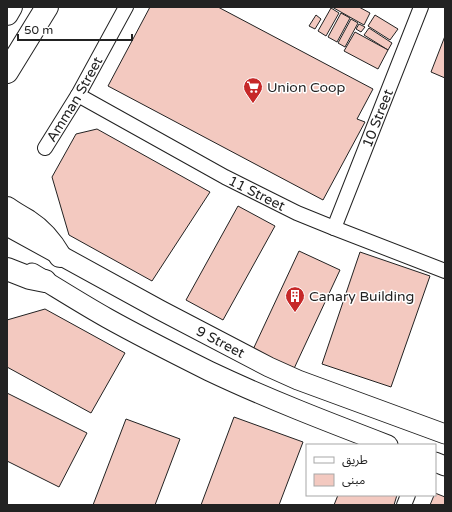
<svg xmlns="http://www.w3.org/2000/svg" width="452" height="512" font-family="'Varela Round','Noto Sans Arabic',sans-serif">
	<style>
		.building { fill: #f3c9c0; stroke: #222 }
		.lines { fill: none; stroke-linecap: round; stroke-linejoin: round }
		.street-casing { stroke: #222; stroke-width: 16 }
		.secondary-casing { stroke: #222; stroke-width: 21 }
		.primary-casing { stroke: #222; stroke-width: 24 }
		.street { stroke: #fff; stroke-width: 14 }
		.secondary { stroke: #fff; stroke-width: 19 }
		.primary { stroke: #fff; stroke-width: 22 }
		.labels { text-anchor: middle; stroke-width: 3; stroke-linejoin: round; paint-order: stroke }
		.poi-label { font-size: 14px; fill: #222; stroke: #fff; text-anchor: start }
		.street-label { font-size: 14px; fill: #222; stroke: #fff }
	</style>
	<rect width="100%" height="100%" fill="#fff"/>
	<g class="building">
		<path d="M150 7H218L373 89 357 119 365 122 323 200 108 86Z"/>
		<path d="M332 7H359L370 13 364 25Z"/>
		<path d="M331 8 339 13 326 36 318 31Z"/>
		<path d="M341 13 350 18 337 42 328 37Z"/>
		<path d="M316 15 321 19 315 29 309 26Z"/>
		<path d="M375 15 398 29 390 40 368 26Z"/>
		<path d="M351 19 358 23 345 47 338 43Z"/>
		<path d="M359 24 365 27 361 32 356 29Z"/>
		<path d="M369 28 392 43 388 50 364 35Z"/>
		<path d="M355 32 388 50 378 69 344 51Z"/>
		<path d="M445 36V78L431 72Z"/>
		<path d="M97 129 210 192 152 281 69 235 52 177 76 134Z"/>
		<path d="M238 206 275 226 223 320 186 300Z"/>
		<path d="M299 251 340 270 291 375 250 356Z"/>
		<path d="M360 252 430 276 391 387 322 364Z"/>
		<path d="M45 309 125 353 91 413 7 367V320Z"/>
		<path d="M7 393 87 433 59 487 7 461Z"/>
		<path d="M234 417 303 442 279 505H201Z"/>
		<path d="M126 419 180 439 155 505H93Z"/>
		<path d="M435 493 445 497V505H430Z"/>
		<path d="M338 495H397L394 505H334Z"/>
	</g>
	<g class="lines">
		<g class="street-casing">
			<g id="street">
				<path id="s1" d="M78 95 225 177 297 213 334 228 445 271"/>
				<path id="s2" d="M45 148 78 95 126 7"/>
				<path id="s3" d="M334 228 399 63 421 7"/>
				<path d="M404 505 408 495"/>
			</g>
		</g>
		<g class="secondary-casing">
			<g id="secondary">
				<path id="s4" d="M7 226 160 310 269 367 298 380 445 434"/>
				<path d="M32 273C57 288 82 304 107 318 141 337 175 354 209 371 268 399 328 422 388 445"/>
				<path d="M435 462 445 466"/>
			</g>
		</g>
		<g class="primary-casing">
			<g id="primary">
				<path d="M7 14 11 7"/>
				<path d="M7 72 47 7"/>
				<path d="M7 208C14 213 21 217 28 221 42 230 52 242 60 256"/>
				<path d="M7 269 30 278 45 281"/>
			</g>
		</g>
		<use href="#street" class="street"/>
		<use href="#secondary" class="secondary"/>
		<use href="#primary" class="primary"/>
	</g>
	<defs>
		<g id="supermarket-pin" transform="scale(1)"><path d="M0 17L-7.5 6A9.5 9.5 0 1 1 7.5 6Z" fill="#c62828" stroke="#fff"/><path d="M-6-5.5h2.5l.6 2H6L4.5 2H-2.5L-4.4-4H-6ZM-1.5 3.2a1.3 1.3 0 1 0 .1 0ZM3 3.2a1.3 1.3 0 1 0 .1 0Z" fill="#fff"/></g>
		<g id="building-pin" transform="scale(1)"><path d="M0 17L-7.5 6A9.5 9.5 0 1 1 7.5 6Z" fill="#c62828" stroke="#fff"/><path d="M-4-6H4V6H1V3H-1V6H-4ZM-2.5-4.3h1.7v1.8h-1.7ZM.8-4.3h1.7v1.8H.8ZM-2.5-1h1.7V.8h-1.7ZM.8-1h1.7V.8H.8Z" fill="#fff"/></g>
	</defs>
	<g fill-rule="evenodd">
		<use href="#supermarket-pin" x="253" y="87"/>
		<use href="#building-pin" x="295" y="296"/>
	</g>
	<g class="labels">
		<g class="poi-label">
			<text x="267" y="92">Union Coop</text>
			<text x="309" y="301">Canary Building</text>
		</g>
		<g class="street-label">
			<text dy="5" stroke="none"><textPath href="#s2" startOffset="57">Amman Street</textPath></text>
			<text dy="5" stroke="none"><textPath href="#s3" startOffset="118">10 Street</textPath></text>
			<text dy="5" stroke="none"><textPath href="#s1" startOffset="204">11 Street</textPath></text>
			<text dy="5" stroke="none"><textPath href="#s4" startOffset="243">9 Street</textPath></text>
		</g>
	</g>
	<rect width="452" height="512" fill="none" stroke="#222222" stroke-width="16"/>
	<rect x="306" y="444" width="130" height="52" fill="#ffffff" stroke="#a7a7a7"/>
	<rect x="314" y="457" width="20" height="6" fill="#ffffff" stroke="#a7a7a7"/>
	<text x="342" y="464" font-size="12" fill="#222222">طريق</text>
	<rect x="314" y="474" width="20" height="12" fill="#f3c9c0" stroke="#a7a7a7"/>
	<text x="342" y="484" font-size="12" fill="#222222">مبنى</text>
	<path d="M18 34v6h114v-6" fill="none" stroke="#222222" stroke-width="2"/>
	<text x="24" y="34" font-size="12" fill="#222222" stroke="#ffffff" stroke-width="3" paint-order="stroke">50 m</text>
</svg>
